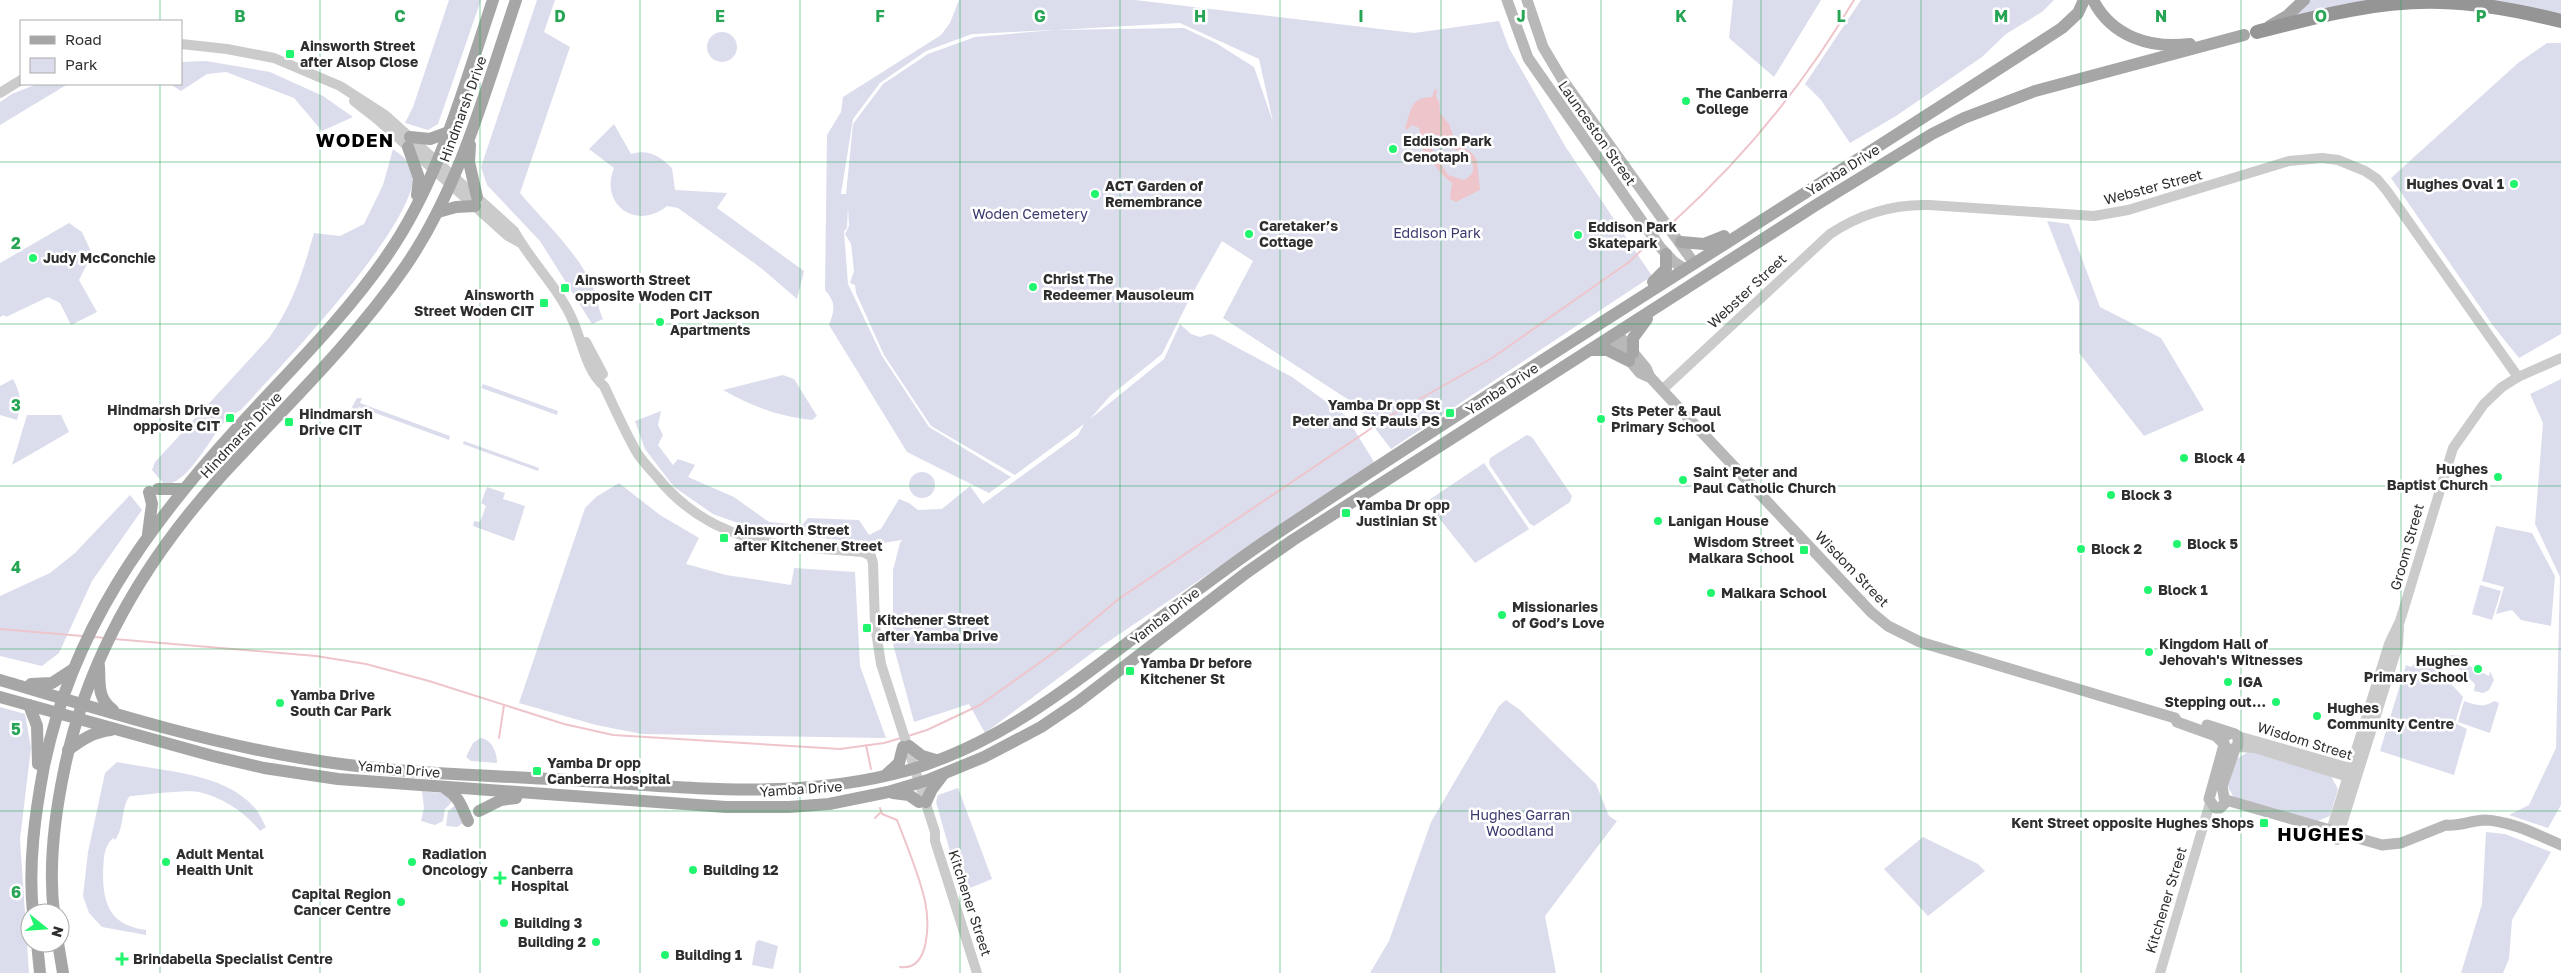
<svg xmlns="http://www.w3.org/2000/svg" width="2561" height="973" font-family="'Golos Text',sans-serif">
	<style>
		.green { fill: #dbdded; fill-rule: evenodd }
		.water { fill: #efc5cc; fill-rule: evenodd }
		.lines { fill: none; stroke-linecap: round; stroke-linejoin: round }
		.stream { stroke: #efc5cc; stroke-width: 2 }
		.tertiary { stroke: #cbcbcb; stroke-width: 10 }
		.secondary { stroke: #b8b8b8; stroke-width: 11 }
		.primary { stroke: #a6a6a6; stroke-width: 12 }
		.motorway { stroke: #959595; stroke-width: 14 }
		.grid { fill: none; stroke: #26a554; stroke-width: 1; stroke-opacity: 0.55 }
		.poi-dot { fill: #21f56e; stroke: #fff; stroke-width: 2 }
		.labels { text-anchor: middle; stroke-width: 5; stroke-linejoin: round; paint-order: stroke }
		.poi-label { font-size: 14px; font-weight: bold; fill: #2e2e2e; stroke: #fff; text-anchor: start }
		.street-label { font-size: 14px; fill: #2e2e2e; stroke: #fff }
		.park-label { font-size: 14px; fill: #38396e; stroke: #fff }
		.district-label { font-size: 19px; font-weight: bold; letter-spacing: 1px; fill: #000; stroke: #fff }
		.grid-label { font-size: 16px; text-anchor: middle; font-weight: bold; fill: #26a554; stroke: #fff; stroke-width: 5; stroke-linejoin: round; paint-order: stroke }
	</style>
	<rect width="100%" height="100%" fill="#fff"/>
	<g class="green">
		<path d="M449 0H481L438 124 428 130 405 123 413 107Z"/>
		<path d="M537 0H555L544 32 570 47 520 193C545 223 578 252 594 289 598 299 598 309 603 319L592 324 540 241 487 185 481 167Z"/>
		<path d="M959 0H1135L1414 33 1499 21 1509 48 1565 146 1652 276 1391 449 1358 406 1223 318 1253 261 1222 241 1191 296 1162 354 1110 396 1090 419 1164 359 1180 324 1191 334 1200 337 1210 334 1214 335 1292 377 1346 416 1374 462 1096 650 985 733 969 704 914 722 893 644V570L900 543 902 540 876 544 760 531 713 514 674 487 645 449 635 421 661 411 658 425 663 435 658 445 673 465 678 459 695 465 688 477 734 497 769 522 802 525 808 518 859 520 869 535 881 529 899 499 909 503 918 510 942 509 970 486 983 504 1078 435 1084 424 1015 475 931 426 884 355 856 293 855 285 850 283 854 271 851 244 845 234 849 226 848 208 847 228 844 231 848 284 882 356 929 427 1011 477 989 493 907 452 829 325C835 309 836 303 825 290L827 135 841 112 843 97 941 35 950 23ZM1180 23 1259 59 1273 122 1254 67 1216 43 1184 28 1056 30ZM1054 30 975 37 928 54 883 84 853 124 846 194H841L853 119 880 83 926 51 972 34Z"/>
		<path d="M1733 0H1821L1774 77 1729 38Z"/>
		<path d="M1861 0H2054L2042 12 2006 34 1982 57 1896 116 1850 143 1821 100 1805 84Z"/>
		<path d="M2306 0H2378L2286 20Z"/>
		<path d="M2480 0H2561V16Z"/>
		<circle cx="722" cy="47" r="15"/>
		<path d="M2547 43H2561V334L2519 358 2494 327 2391 178 2518 63Z"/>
		<path d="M206 61 270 72 323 96 353 117 322 131 294 98 226 72 207 74 181 91 170 84H181V62Z"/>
		<path d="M37 84H68L0 125V102L12 94Z"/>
		<path d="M614 124 631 154C649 149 659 156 672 168L675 190 727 193 717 208 804 271 797 299 761 268 678 208 667 206C637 231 599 205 614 168L589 149Z"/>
		<path d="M393 149C402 156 413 163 413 176 414 228 279 368 241 410 236 413 231 415 227 419 212 434 187 487 164 484L152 470 155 462 269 338C294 302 302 274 314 233L340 236 364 224 383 185Z"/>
		<path d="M2047 221 2069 224 2100 307 2161 338 2204 410 2144 436 2079 353V302Z"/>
		<path d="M69 223 82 232 92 254 79 280 97 312 71 325 60 303 48 297 6 317 4 315 0 317V263Z"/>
		<path d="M783 375 794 379 817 416 812 420C778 416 753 407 723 390Z"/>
		<path d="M13 379C21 394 22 403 17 420L0 415V386Z"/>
		<path d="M2561 379V805L2548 828 2509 815 2529 805 2556 748 2560 577 2535 524 2543 423 2530 394Z"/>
		<path d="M483 384 558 411 557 415 481 388Z"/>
		<path d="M357 398H362L360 403 450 436 449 440 359 407 355 412 352 407Z"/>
		<path d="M27 415H61L69 432 12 465Z"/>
		<path d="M1527 435 1532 437 1572 496 1570 502 1534 526 1530 524 1489 464 1490 458Z"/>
		<path d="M464 441 539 468 538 471 463 444Z"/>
		<path d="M1484 463 1529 529 1475 563 1426 502Z"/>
		<circle cx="922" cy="485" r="13"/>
		<path d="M619 483 660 515 699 538 686 564 726 575 791 585 794 568 855 572 860 666 886 738 642 734 596 725 519 703 585 508 596 497Z"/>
		<path d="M487 487 505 493 503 499 525 506 514 541 473 526 474 521 480 522 486 506 481 503Z"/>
		<path d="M130 495 142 510 92 581 59 653 42 666 0 656V596L50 573 75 553Z"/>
		<path d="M2496 526 2532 533 2555 576 2551 626 2521 620 2512 610 2496 614 2504 587 2482 581Z"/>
		<path d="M2480 585 2501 591 2492 620 2472 614Z"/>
		<path d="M2425 655 2463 697 2455 723 2467 729 2454 775 2380 751 2406 665 2411 667Z"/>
		<path d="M2451 655 2464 656V663L2489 676 2490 671 2494 680 2489 690 2483 693 2474 691 2475 684 2450 660 2449 665 2447 664V658Z"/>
		<path d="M1506 700 1520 710 1596 784 1609 816 1617 821 1545 916 1556 973H1370L1389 941 1431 822 1499 706Z"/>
		<path d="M2464 701C2475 705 2484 708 2494 701L2499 703 2490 733 2458 722Z"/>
		<path d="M0 707 25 714 31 748 20 839 29 973H0Z"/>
		<path d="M480 738C492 739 497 753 497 763L471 761 466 757 473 743Z"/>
		<path d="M2250 751 2331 776 2338 789 2330 816 2315 822 2234 798 2227 785 2236 759Z"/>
		<path d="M117 762C160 771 223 772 254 807 259 812 262 820 266 827L260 831C245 812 223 798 199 792 185 789 146 795 130 796 121 805 125 827 115 840L113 838C103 848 104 858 103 873 103 906 111 925 146 930V935L102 927 89 913 83 896 88 852 105 773Z"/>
		<path d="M958 788 992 879 970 888 959 883 936 802 938 795Z"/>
		<path d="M422 791 441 793 455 799 445 809 443 821 435 825 421 821 424 808Z"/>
		<path d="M457 804 463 823 457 827 446 826 448 811Z"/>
		<path d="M2486 832 2505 834 2551 852 2512 920 2509 959 2503 973H2461L2482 904Z"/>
		<path d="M1923 837 1978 864 1985 871 1928 916 1884 869Z"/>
		<path d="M759 940 778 946 773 969 752 965 756 942Z"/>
	</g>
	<path class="water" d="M1435 89 1437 90 1436 97 1439 101 1440 113 1449 124 1456 143 1472 153 1477 160 1480 190 1456 202 1450 199 1452 183C1441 176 1435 163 1424 155L1419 128 1412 125 1407 130 1405 128C1411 113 1409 97 1432 97ZM1432 134 1443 137 1452 148 1470 158C1475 168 1475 174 1464 180L1448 175 1429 144 1427 138Z"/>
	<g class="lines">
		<g class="stream">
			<path d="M1672 223C1743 159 1805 83 1854 0"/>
			<path d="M1657 236 1664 229"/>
			<path d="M0 629 82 636"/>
			<path d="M95 637 105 638"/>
			<path d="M114 639 316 656 366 664 429 681 564 724 613 735 840 749 884 743 901 738"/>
			<path d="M908 736 927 730 980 705 1056 651 1120 598 1388 417 1492 358 1629 262 1651 241"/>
			<path d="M499 738 504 705"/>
			<path d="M866 745 871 769"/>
			<path d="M880 808 882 814 897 820C907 846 919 874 925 901 929 921 931 971 900 967"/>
			<path d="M875 818 880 813"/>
		</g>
		<g class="tertiary">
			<path d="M181 44 227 49 274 58 340 86 385 115 502 220 514 231C531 262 559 288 573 321 582 341 586 371 604 386 614 407 624 430 636 451 641 460 650 469 657 477 713 546 783 546 863 552L871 556 873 563 875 625 881 664 935 832V841L977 973"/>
			<path d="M0 93 21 80"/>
			<path d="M354 101 377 119 508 236 519 242"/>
			<path d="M586 342 603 374"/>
			<path d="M1662 390 1830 234C1860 214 1893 204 1929 205L2094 216 2128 210 2289 161 2322 158 2338 160 2365 171 2377 179 2387 191 2518 377"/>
			<path d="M2238 736 2350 768 2354 771"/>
			<path d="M2237 747 2255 748 2348 777 2354 776"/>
			<path d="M2329 837 2389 644 2400 621 2453 448 2484 404 2502 387 2518 377 2561 358"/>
			<path d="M2337 840 2398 645 2399 627"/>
			<path d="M2160 973 2210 803"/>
		</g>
		<g class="secondary">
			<path d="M1507 0 1528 58 1660 247 1674 262 1685 269"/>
			<path d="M1527 0 1543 47 1562 79 1694 263"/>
			<path d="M1617 333 1646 368 1649 375"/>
			<path d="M1610 338 1640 373 1651 378 1662 390 1871 612 1888 626 1920 642 2175 718 2177 722 2216 736 2223 743"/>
			<path d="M2207 725 2235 734 2238 736V746L2231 750 2226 748 2223 741 2225 736 2231 733"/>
			<path d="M2224 745 2209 799 2215 808H2220L2225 803 2222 786 2235 749"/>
			<path d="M2226 800 2382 845 2401 843 2446 825C2459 827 2472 820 2485 820 2511 821 2538 835 2561 845"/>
		</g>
		<g class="primary">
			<path d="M2093 0C2112 37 2151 49 2190 44"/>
			<path d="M2270 26 2287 16 2304 0"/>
			<path d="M410 137 430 139 449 132"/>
			<path d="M470 145 469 162 477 197"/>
			<path d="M408 147 419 178 417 195"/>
			<path d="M438 212 456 207 475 206"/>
			<path d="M1681 242 1704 244 1724 236"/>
			<path d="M1653 282 1666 269V254"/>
			<path d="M1590 350H1607L1629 361"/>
			<path d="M1633 353V338L1647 319"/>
			<path d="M158 489H184"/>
			<path d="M148 534 152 504 149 492"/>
			<path d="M99 666C100 684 97 698 113 710"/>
			<path d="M0 680C99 709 199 741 301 758 398 775 502 775 600 782 706 789 805 799 909 770 988 747 1054 699 1118 650 1167 613 1216 575 1267 540 1529 365 1798 200 2062 28L2078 13 2084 0"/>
			<path d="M31 684 52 683 72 670"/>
			<path d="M0 697 213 756 264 768 338 779 726 807H789L829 804 888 792 928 780 984 757 1041 727 1078 702 1246 573 1293 540 1816 205 1932 134 1964 118 2035 91 2244 35"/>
			<path d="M29 705 37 726 38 764"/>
			<path d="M909 746 922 756 936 760"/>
			<path d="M68 750C83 739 93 732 111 730"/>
			<path d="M887 774 899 763 903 747"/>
			<path d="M446 789C459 796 462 808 468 821"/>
			<path d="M893 793 909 795 919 802"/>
			<path d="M926 802 932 789 942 776"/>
			<path d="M479 811 501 800 516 798"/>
			<path d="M33 913C28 865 35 814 44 766 72 631 146 528 237 428 288 372 343 319 386 257 440 180 463 88 493 0"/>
			<path d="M54 913C48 865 55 813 65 766 89 654 147 557 224 473 286 406 353 342 405 267 460 187 485 91 516 0"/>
			<path d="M37 943 40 973"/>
			<path d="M58 943 63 973"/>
		</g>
		<path class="motorway" d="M2257 32C2318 16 2378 0 2441 2 2482 3 2521 11 2561 21"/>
	</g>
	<path class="grid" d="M160 0V21M320 0V973M480 0V973M640 0V973M800 0V973M960 0V973M1120 0V973M1280 0V973M1441 0V973M1601 0V973M1761 0V973M1921 0V973M2081 0V973M2241 0V973M2401 0V973M160 84V973M0 162H2561M0 324H2561M0 486H2561M0 649H2561M0 811H2561"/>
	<g class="poi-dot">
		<rect x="285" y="49" width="10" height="10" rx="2.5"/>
		<circle cx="1686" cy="101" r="5"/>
		<circle cx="1393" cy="149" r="5"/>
		<circle cx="2514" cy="184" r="5"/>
		<circle cx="1095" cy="194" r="5"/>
		<circle cx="1249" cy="234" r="5"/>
		<circle cx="1578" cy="235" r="5"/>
		<circle cx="33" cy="258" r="5"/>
		<circle cx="1033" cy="287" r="5"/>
		<rect x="560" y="283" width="10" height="10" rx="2.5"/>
		<rect x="539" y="298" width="10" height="10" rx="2.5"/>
		<circle cx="660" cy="322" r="5"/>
		<rect x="1445" y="408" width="10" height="10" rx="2.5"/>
		<rect x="225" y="413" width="10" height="10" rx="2.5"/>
		<circle cx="1601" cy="419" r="5"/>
		<rect x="284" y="417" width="10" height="10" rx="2.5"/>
		<circle cx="2184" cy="458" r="5"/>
		<circle cx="2498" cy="477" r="5"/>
		<circle cx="1683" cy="480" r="5"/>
		<circle cx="2111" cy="495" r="5"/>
		<rect x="1341" y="508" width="10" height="10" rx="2.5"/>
		<circle cx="1658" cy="521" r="5"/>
		<rect x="719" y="533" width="10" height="10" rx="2.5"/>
		<circle cx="2177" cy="544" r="5"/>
		<circle cx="2081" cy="549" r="5"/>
		<rect x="1799" y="545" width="10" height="10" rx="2.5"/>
		<circle cx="2148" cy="590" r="5"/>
		<circle cx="1711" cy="593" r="5"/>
		<circle cx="1502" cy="615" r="5"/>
		<rect x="862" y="623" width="10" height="10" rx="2.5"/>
		<circle cx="2149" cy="652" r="5"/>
		<circle cx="2478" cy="669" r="5"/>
		<rect x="1125" y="666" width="10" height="10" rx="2.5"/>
		<circle cx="2228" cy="682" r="5"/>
		<circle cx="2276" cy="702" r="5"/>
		<circle cx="280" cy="703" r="5"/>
		<circle cx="2317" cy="716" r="5"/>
		<rect x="532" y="766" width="10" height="10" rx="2.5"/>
		<rect x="2259" y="818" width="10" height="10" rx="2.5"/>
		<circle cx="166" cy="862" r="5"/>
		<circle cx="412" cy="862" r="5"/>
		<circle cx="693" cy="870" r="5"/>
		<path d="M497.5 870.5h5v5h5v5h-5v5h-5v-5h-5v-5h5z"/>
		<circle cx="401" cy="902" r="5"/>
		<circle cx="504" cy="923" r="5"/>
		<circle cx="596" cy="942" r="5"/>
		<circle cx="665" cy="955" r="5"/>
		<path d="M119.5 951.5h5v5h5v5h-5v5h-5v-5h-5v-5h5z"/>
	</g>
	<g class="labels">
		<g class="poi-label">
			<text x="300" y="51">Ainsworth Street<tspan x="300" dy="16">after Alsop Close</tspan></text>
			<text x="1696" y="98">The Canberra<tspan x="1696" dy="16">College</tspan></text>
			<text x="1403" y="146">Eddison Park<tspan x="1403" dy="16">Cenotaph</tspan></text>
			<text x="2504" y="189" text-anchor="end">Hughes Oval 1</text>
			<text x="1105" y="191">ACT Garden of<tspan x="1105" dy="16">Remembrance</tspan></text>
			<text x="1259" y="231">Caretaker’s<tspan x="1259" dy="16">Cottage</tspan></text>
			<text x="1588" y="232">Eddison Park<tspan x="1588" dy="16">Skatepark</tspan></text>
			<text x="43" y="263">Judy McConchie</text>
			<text x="1043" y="284">Christ The<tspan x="1043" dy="16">Redeemer Mausoleum</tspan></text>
			<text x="575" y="285">Ainsworth Street<tspan x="575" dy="16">opposite Woden CIT</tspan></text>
			<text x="534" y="300" text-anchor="end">Ainsworth<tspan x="534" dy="16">Street Woden CIT</tspan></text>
			<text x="670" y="319">Port Jackson<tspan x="670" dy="16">Apartments</tspan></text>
			<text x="1440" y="410" text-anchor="end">Yamba Dr opp St<tspan x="1440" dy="16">Peter and St Pauls PS</tspan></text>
			<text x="220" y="415" text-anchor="end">Hindmarsh Drive<tspan x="220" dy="16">opposite CIT</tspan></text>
			<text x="1611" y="416">Sts Peter &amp; Paul<tspan x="1611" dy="16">Primary School</tspan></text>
			<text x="299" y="419">Hindmarsh<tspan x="299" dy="16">Drive CIT</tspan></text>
			<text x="2194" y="463">Block 4</text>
			<text x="2488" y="474" text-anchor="end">Hughes<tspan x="2488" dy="16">Baptist Church</tspan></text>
			<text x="1693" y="477">Saint Peter and<tspan x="1693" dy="16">Paul Catholic Church</tspan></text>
			<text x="2121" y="500">Block 3</text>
			<text x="1356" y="510">Yamba Dr opp<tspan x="1356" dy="16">Justinian St</tspan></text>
			<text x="1668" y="526">Lanigan House</text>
			<text x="734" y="535">Ainsworth Street<tspan x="734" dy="16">after Kitchener Street</tspan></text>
			<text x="1794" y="547" text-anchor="end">Wisdom Street<tspan x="1794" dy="16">Malkara School</tspan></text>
			<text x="2187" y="549">Block 5</text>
			<text x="2091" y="554">Block 2</text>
			<text x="2158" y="595">Block 1</text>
			<text x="1721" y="598">Malkara School</text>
			<text x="1512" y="612">Missionaries<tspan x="1512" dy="16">of God’s Love</tspan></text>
			<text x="877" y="625">Kitchener Street<tspan x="877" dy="16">after Yamba Drive</tspan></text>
			<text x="2159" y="649">Kingdom Hall of<tspan x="2159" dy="16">Jehovah's Witnesses</tspan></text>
			<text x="2468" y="666" text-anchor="end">Hughes<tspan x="2468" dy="16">Primary School</tspan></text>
			<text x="1140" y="668">Yamba Dr before<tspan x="1140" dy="16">Kitchener St</tspan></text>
			<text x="2238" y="687">IGA</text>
			<text x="290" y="700">Yamba Drive<tspan x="290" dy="16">South Car Park</tspan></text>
			<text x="2266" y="707" text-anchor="end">Stepping out…</text>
			<text x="2327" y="713">Hughes<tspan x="2327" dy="16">Community Centre</tspan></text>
			<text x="547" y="768">Yamba Dr opp<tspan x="547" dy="16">Canberra Hospital</tspan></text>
			<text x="2254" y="828" text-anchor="end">Kent Street opposite Hughes Shops</text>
			<text x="176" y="859">Adult Mental<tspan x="176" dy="16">Health Unit</tspan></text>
			<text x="422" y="859">Radiation<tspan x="422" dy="16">Oncology</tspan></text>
			<text x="511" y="875">Canberra<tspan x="511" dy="16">Hospital</tspan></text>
			<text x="703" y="875">Building 12</text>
			<text x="391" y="899" text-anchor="end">Capital Region<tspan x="391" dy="16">Cancer Centre</tspan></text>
			<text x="514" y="928">Building 3</text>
			<text x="586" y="947" text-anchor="end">Building 2</text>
			<text x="675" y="960">Building 1</text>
			<text x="133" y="964">Brindabella Specialist Centre</text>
		</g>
		<g class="street-label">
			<text transform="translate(463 109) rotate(-70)" y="5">Hindmarsh Drive</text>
			<text transform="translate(1597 133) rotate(55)" y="5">Launceston Street</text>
			<text transform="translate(1843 170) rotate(-32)" y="5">Yamba Drive</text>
			<text transform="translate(2153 187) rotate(-15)" y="5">Webster Street</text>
			<text transform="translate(1747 291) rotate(-43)" y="5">Webster Street</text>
			<text transform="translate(1502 389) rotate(-33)" y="5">Yamba Drive</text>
			<text transform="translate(241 435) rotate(-47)" y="5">Hindmarsh Drive</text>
			<text transform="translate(2407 547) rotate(-74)" y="5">Groom Street</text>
			<text transform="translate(1852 569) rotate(46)" y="5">Wisdom Street</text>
			<text transform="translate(1165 616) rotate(-38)" y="5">Yamba Drive</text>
			<text transform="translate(2305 741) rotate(17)" y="5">Wisdom Street</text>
			<text transform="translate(399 769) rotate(5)" y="5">Yamba Drive</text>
			<text transform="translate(801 789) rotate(-4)" y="5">Yamba Drive</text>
			<text transform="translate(2166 900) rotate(-73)" y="5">Kitchener Street</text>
			<text transform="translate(970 903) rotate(72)" y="5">Kitchener Street</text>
		</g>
		<g class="park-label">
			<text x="1030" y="219">Woden Cemetery</text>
			<text x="1437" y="238">Eddison Park</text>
			<text x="1520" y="820">Hughes Garran<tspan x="1520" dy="16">Woodland</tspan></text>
		</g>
		<g class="district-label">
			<text x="355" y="147">WODEN</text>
			<text x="2321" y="841">HUGHES</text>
		</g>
	</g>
	<g class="grid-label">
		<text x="240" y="22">B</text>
		<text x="400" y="22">C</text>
		<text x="560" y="22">D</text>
		<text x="720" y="22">E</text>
		<text x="880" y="22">F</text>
		<text x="1040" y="22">G</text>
		<text x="1200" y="22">H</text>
		<text x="1361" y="22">I</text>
		<text x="1521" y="22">J</text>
		<text x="1681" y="22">K</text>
		<text x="1841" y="22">L</text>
		<text x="2001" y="22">M</text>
		<text x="2161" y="22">N</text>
		<text x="2321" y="22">O</text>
		<text x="2481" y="22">P</text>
		<text x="16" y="249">2</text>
		<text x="16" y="411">3</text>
		<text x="16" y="573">4</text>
		<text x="16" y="735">5</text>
		<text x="16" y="898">6</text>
	</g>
	<rect x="20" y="20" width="162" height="65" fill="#ffffff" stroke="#ababab"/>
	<rect x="30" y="36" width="25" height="8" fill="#a6a6a6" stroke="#ababab"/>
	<text x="65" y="45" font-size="15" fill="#2e2e2e">Road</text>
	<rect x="30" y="58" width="25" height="15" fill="#dbdded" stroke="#ababab"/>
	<text x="65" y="70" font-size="15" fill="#2e2e2e">Park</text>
	<g transform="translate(45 928) rotate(107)"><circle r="24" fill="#ffffff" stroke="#ababab"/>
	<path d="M0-4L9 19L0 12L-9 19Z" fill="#21f56e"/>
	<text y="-8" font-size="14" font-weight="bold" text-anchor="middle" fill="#2e2e2e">N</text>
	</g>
</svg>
